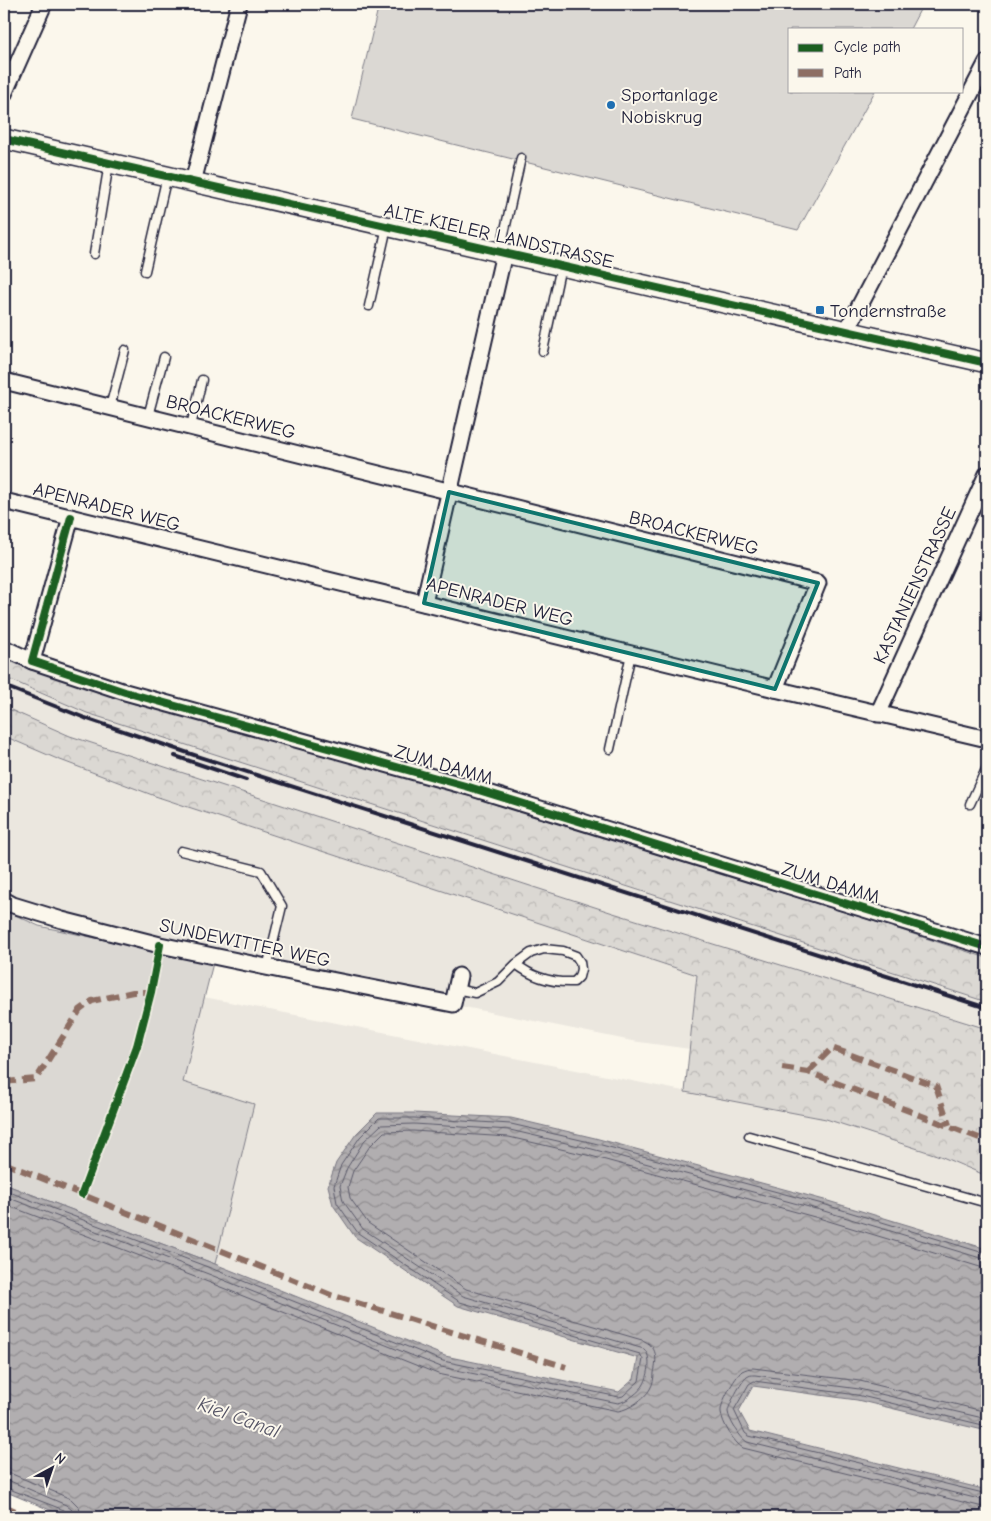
<svg xmlns="http://www.w3.org/2000/svg" width="991" height="1521" font-family="'Comic Neue',sans-serif">
	<style>
		.built { fill: #ebe7df }
		.green { fill: #dbd8d3; stroke: #7e7d87 }
		.forest { fill: url(#forest-crowns); stroke: #7e7d87 }
		.water { fill: url(#water-waves); stroke: #787681 }
		.lines { fill: none; stroke-linecap: round; stroke-linejoin: round }
		.shore { stroke: #5b5a6a; stroke-width: 1 }
		.service-casing { stroke: #22223b; stroke-width: 11 }
		.minor-casing { stroke: #22223b; stroke-width: 19 }
		.tertiary-casing { stroke: #22223b; stroke-width: 22 }
		.service { stroke: #fbf7ec; stroke-width: 8 }
		.minor { stroke: #fbf7ec; stroke-width: 15 }
		.tertiary { stroke: #fbf7ec; stroke-width: 19 }
		.rail { stroke: #22223b; stroke-width: 4 }
		.quiet { stroke: #8d6e63; stroke-width: 6; stroke-dasharray: 12 6; stroke-linecap: butt }
		.cycleway-casing { stroke: #fbf7ec; stroke-width: 11 }
		.cycleway { stroke: #1b5e20; stroke-width: 8 }
		.marked { fill: #0f766e; fill-opacity: 0.2; stroke: #0f766e; stroke-width: 4; stroke-linejoin: round }
		.poi-dot { fill: #1f6fb2; stroke: #fbf7ec; stroke-width: 2 }
		.labels { text-anchor: middle; stroke-width: 4; stroke-linejoin: round; paint-order: stroke }
		.poi-label { font-size: 19px; fill: #22223b; stroke: #fbf7ec; text-anchor: start }
		.street-label { font-size: 19px; fill: #22223b; stroke: #fbf7ec }
		.water-label { font-size: 20px; font-style: italic; fill: #545364; stroke: #fbf7ec }
	</style>
	<defs>
		<pattern id="forest-crowns" width="20" height="18" patternUnits="userSpaceOnUse" patternTransform="scale(1.25)"><rect width="20" height="18" fill="#dbd8d3"/><path d="M2 6a3 3 0 1 1 6 0M12 15a3 3 0 1 1 6 0" fill="none" stroke="#bcb9b6"/></pattern>
		<pattern id="water-waves" width="16" height="10" patternUnits="userSpaceOnUse" patternTransform="scale(1.25)"><rect width="16" height="10" fill="#b1aeb0"/><path d="M0 5q4-4 8 0t8 0" fill="none" stroke="#908d90"/></pattern>
	</defs>
	<rect width="100%" height="100%" fill="#fbf7ec"/>
	<filter id="ink" filterUnits="userSpaceOnUse"><feTurbulence type="fractalNoise" baseFrequency=".02" numOctaves="2"/><feDisplacementMap in="SourceGraphic" scale="10" xChannelSelector="R" yChannelSelector="G"/><feConvolveMatrix kernelMatrix="1 2 1 2 8 2 1 2 1" color-interpolation-filters="sRGB"/></filter>
	<g filter="url(#ink)">
		<g class="built">
			<path d="M4 677 87 713 987 1002V1029L610 912 70 736 4 707Z"/>
			<path d="M4 736 55 758 155 796 697 975 690 1049 632 1041 160 945 4 900Z"/>
			<path d="M204 997 826 1119 940 1156 987 1176V1490L750 1431 619 1392 445 1356 215 1264 219 1250 182 1082Z"/>
		</g>
		<g class="green">
			<path d="M379 4H923L910 29H790V91H875L798 230 352 119Z"/>
			<path d="M4 910 39 926 213 963 183 1082 254 1104 215 1264 4 1184Z"/>
		</g>
		<g class="forest">
			<path d="M4 655 84 685 482 800 864 918 987 958V1002L87 713 4 677Z"/>
			<path d="M4 707 70 736 610 912 987 1029V1176L940 1156 826 1119 685 1092 697 975 155 796 55 758 4 736Z"/>
		</g>
		<path class="water" d="M377 1113H414L511 1118 595 1138 828 1201 987 1249V1431L857 1400 753 1386 739 1411 750 1431 987 1490V1517H67L4 1491V1184L215 1264 445 1356 619 1392 634 1379 638 1358 458 1306 355 1237 333 1205 328 1186 336 1163 356 1134Z"/>
		<g class="lines">
			<g class="shore">
				<path d="M4 1190 213 1269 443 1361 619 1397 623 1396 639 1381 643 1359 640 1354 460 1302 358 1233 337 1203 334 1186 341 1165 360 1137 379 1118H414L511 1124 594 1143 826 1205 987 1254"/>
				<path d="M4 1196 211 1275 441 1367 618 1403C626 1402 641 1391 644 1384 649 1375 652 1356 644 1349L463 1296 363 1229 343 1201 340 1186 347 1168 364 1141 381 1125 414 1124 510 1130 592 1149 824 1211 987 1260"/>
				<path d="M4 1204 208 1282 438 1374 618 1411C629 1410 645 1398 650 1389 653 1384 654 1378 654 1373 657 1359 658 1346 642 1340L466 1289 368 1223 350 1198 348 1187 353 1171 370 1146 384 1132 413 1131 509 1137 591 1156 822 1219 980 1267 987 1268"/>
				<path d="M987 1412 860 1381 753 1368C749 1368 746 1369 742 1371 735 1377 720 1403 721 1412 722 1423 734 1443 743 1448L987 1508"/>
				<path d="M987 1419 859 1389 755 1375C751 1375 750 1375 747 1377 742 1380 728 1406 728 1412 729 1420 740 1438 747 1442L987 1501"/>
				<path d="M987 1426 857 1395 754 1381 749 1384 734 1410 745 1433 749 1436 987 1494"/>
				<path d="M4 1473 12 1474 71 1499 79 1507 81 1517"/>
				<path d="M4 1481H10L66 1505 72 1510 73 1517"/>
				<path d="M4 1487 64 1510 67 1513V1517"/>
			</g>
			<g class="service-casing">
				<g id="service">
					<path d="M500 252 521 158"/>
					<path d="M94 254 109 163"/>
					<path d="M145 271 167 176"/>
					<path d="M369 306 387 227"/>
					<path d="M543 351 561 266"/>
					<path d="M110 407 125 350"/>
					<path d="M148 416 164 357"/>
					<path d="M191 426 202 380"/>
					<path d="M610 749 631 654"/>
					<path d="M970 804 987 767"/>
					<path d="M181 851 261 871 282 906 267 968"/>
					<path d="M456 989 475 993 498 982 516 964 531 953 544 949 563 951 576 956 580 962 581 969 579 977 574 982C553 983 532 977 516 964"/>
					<path d="M749 1136 987 1203"/>
				</g>
			</g>
			<g class="minor-casing">
				<g id="minor">
					<path d="M4 94 44 4"/>
					<path d="M193 182 239 4"/>
					<path d="M847 330 987 62"/>
					<path d="M4 381 818 583 775 689"/>
					<path d="M4 501 775 689 987 739"/>
					<path d="M71 517 32 661 125 692 469 787 987 947"/>
					<path d="M424 603 504 253"/>
					<path d="M4 648 32 661"/>
					<path d="M878 714 987 474"/>
					<path d="M4 900 13 905 62 920 160 945 295 973 453 1004 459 976"/>
				</g>
			</g>
			<g class="tertiary-casing">
				<path id="tertiary" d="M4 139 987 363"/>
			</g>
			<use href="#service" class="service"/>
			<use href="#minor" class="minor"/>
			<use href="#tertiary" class="tertiary"/>
			<g class="rail">
				<path d="M4 686 85 718 200 757 987 1008"/>
				<path d="M175 756 246 780"/>
			</g>
			<g class="quiet">
				<path d="M782 1068 808 1072 987 1141"/>
				<path d="M808 1072 832 1048 936 1086 949 1125"/>
				<path d="M4 1082 36 1079 80 1010 92 1001 133 992H151"/>
				<path d="M4 1163 331 1295 566 1367"/>
				<path d="M4 1506 30 1517"/>
			</g>
			<g class="cycleway-casing">
				<g id="cycleway">
					<path d="M4 139 987 363"/>
					<path d="M71 517 32 661 125 692 469 787 987 947"/>
					<path d="M82 1194 137 1046 151 992 160 945"/>
				</g>
			</g>
			<use href="#cycleway" class="cycleway"/>
		</g>
	</g>
	<path class="marked" d="M449 492 818 583 775 689 424 603Z"/>
	<g class="poi-dot">
		<circle cx="611" cy="105" r="5"/>
		<rect x="815" y="305" width="10" height="10" rx="2.5"/>
	</g>
	<g class="labels">
		<g class="poi-label">
			<text x="621" y="101">Sportanlage<tspan x="621" dy="22">Nobiskrug</tspan></text>
			<text x="830" y="317">Tondernstraße</text>
		</g>
		<g class="street-label">
			<text transform="translate(499 235) rotate(13)" y="7">ALTE KIELER LANDSTRASSE</text>
			<text transform="translate(231 416) rotate(14)" y="7">BROACKERWEG</text>
			<text transform="translate(107 506) rotate(14)" y="7">APENRADER WEG</text>
			<text transform="translate(694 532) rotate(14)" y="7">BROACKERWEG</text>
			<text transform="translate(914 585) rotate(-65)" y="7">KASTANIENSTRASSE</text>
			<text transform="translate(500 601) rotate(14)" y="7">APENRADER WEG</text>
			<text transform="translate(444 764) rotate(16)" y="7">ZUM DAMM</text>
			<text transform="translate(831 882) rotate(17)" y="7">ZUM DAMM</text>
			<text transform="translate(245 942) rotate(12)" y="7">SUNDEWITTER WEG</text>
		</g>
		<g class="water-label">
			<text transform="translate(239 1417) rotate(20)" y="7">Kiel Canal</text>
		</g>
	</g>
	<rect width="991" height="1521" fill="none" stroke="#fbf7ec" stroke-width="20"/>
	<rect x="10" y="10" width="971" height="1501" fill="none" stroke="#22223b" stroke-width="2" filter="url(#ink)"/>
	<rect x="788" y="28" width="175" height="65" fill="#fbf7ec" stroke="#a4a2a5"/>
	<rect x="798" y="44" width="25" height="8" fill="#1b5e20" stroke="#a4a2a5"/>
	<text x="834" y="52" font-size="15" fill="#22223b">Cycle path</text>
	<rect x="798" y="69" width="25" height="8" fill="#8d6e63" stroke="#a4a2a5"/>
	<text x="834" y="78" font-size="15" fill="#22223b">Path</text>
	<g transform="translate(52 1468) rotate(40)" stroke="#fbf7ec" stroke-width="4" paint-order="stroke">
	<path d="M0-4L9 19L0 12L-9 19Z" fill="#22223b"/>
	<text y="-8" font-size="14" font-weight="bold" text-anchor="middle" fill="#22223b">N</text>
	</g>
</svg>
